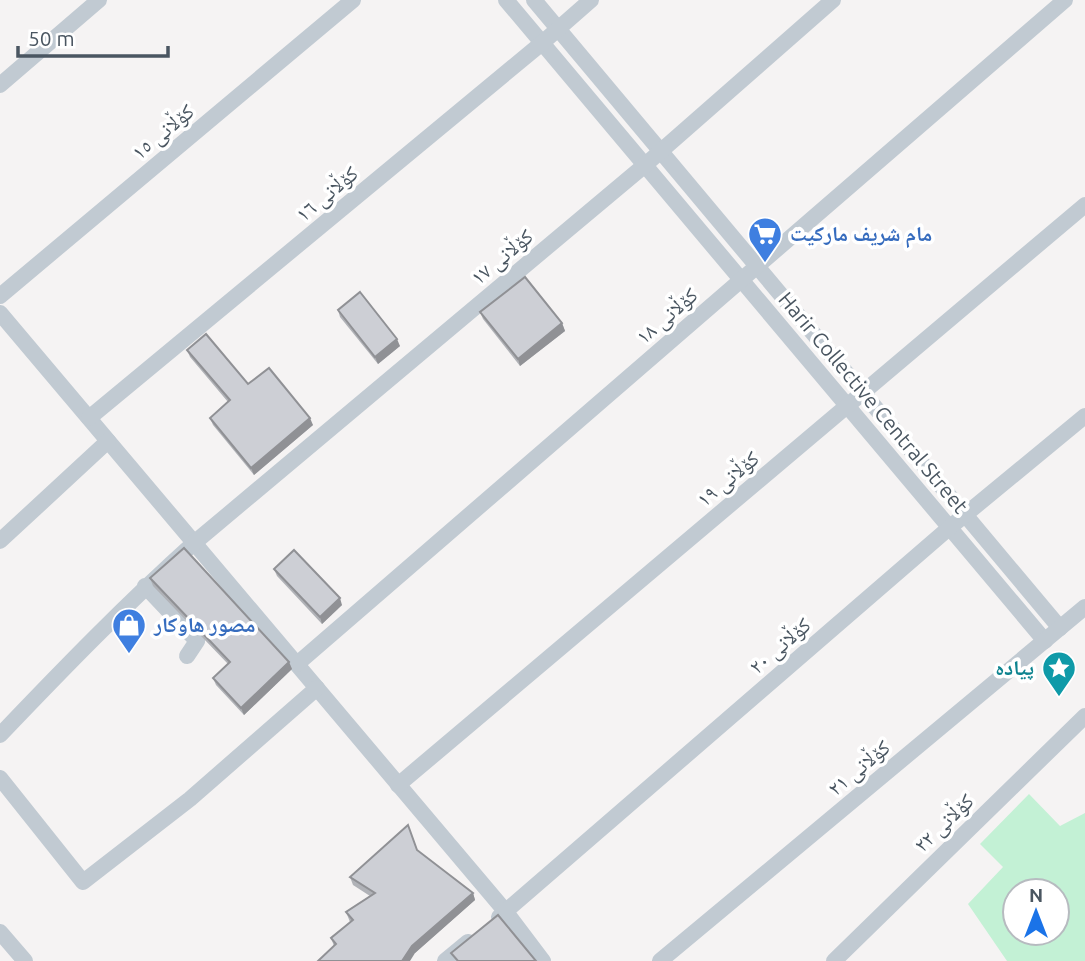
<svg xmlns="http://www.w3.org/2000/svg" width="1085" height="961" font-family="Ubuntu,'Noto Naskh Arabic',sans-serif">
	<style>
		.green { fill: #c3f1d5; fill-rule: evenodd }
		.lines { fill: none; stroke-linecap: round; stroke-linejoin: round }
		.street { stroke: #c1cad2; stroke-width: 16 }
		.wall { fill: #b0b2b7 }
		.shaded-wall { fill: #909195 }
		.building { fill: #cdcfd5; stroke: #909195; stroke-width: 2 }
		.labels { text-anchor: middle; stroke-width: 7; stroke-linejoin: round; paint-order: stroke }
		.street-label { font-size: 21px; fill: #4a5661; stroke: #fff }
		.shop-label { font-size: 21px; font-weight: bold; fill: #366cbe; stroke: #fff; text-anchor: start }
		.culture-label { font-size: 21px; font-weight: bold; fill: #0d838f; stroke: #fff; text-anchor: end }
	</style>
	<rect width="100%" height="100%" fill="#f5f3f3"/>
	<path class="green" d="M1029 794 1060 826 1085 813V961H1007L968 904 1003 867 980 844ZM1015 891H1057V933H1015Z"/>
	<g class="lines">
		<g class="street">
			<path d="M506 0 1045 641"/>
			<path d="M534 0 1060 628"/>
			<path d="M0 85 99 0"/>
			<path d="M0 296 353 0"/>
			<path d="M0 313 506 912 543 961"/>
			<path d="M89 418 542 43 591 0"/>
			<path d="M0 541 108 441"/>
			<path d="M145 586 197 641 187 656"/>
			<path d="M297 664 1065 0"/>
			<path d="M0 735C63 669 126 604 194 543L645 165 833 0"/>
			<path d="M0 778 83 882 190 799 317 688"/>
			<path d="M398 785 1085 205"/>
			<path d="M499 917 949 528 1085 416"/>
			<path d="M0 932 25 961"/>
			<path d="M445 961 468 942"/>
			<path d="M660 961 1085 607"/>
			<path d="M834 961 1085 716"/>
		</g>
	</g>
	<g class="wall">
		<path d="M338 310 400 346 378 364 340 317Z"/>
		<path d="M480 312 562 323 565 331 520 366 483 319Z"/>
		<path d="M187 350 248 384 313 425 254 475 213 425 210 418 228 402 190 357Z"/>
		<path d="M274 569 342 605 322 624 277 576Z"/>
		<path d="M150 578 289 662 292 669 244 715 216 685 213 678 228 664 153 586Z"/>
		<path d="M417 850 473 893 475 900 415 953 334 946 331 938 350 922 346 912 370 896 353 885 350 877Z"/>
	</g>
	<g class="shaded-wall">
		<path d="M562 323 565 331 520 366 518 359Z"/>
		<path d="M397 339 400 346 378 364 375 357Z"/>
		<path d="M310 418 313 425 254 475 251 468Z"/>
		<path d="M340 598 342 605 322 624 320 617Z"/>
		<path d="M289 662 292 669 244 715 241 708Z"/>
		<path d="M473 893 475 900 415 953 410 961H402L412 946Z"/>
	</g>
	<g class="building">
		<path d="M525 277 562 323 518 359 480 312Z"/>
		<path d="M360 292 397 339 375 357 338 310Z"/>
		<path d="M206 334 248 384 269 368 310 418 251 468 210 418 230 400 187 350Z"/>
		<path d="M184 548 289 662 241 708 213 678 230 662 150 578Z"/>
		<path d="M294 550 340 598 320 617 274 569Z"/>
		<path d="M408 825 417 850 473 893 412 946 402 961H318L336 944 331 938 353 920 346 912 375 893 350 877Z"/>
		<path d="M498 915 536 961H458L451 953Z"/>
	</g>
	<defs>
		<g id="supermarket-pin" transform="scale(1.75)"><path d="M0 17L-7.5 6A9.5 9.5 0 1 1 7.5 6Z" fill="#3f7fe0" stroke="#fff"/><path d="M-6-5.5h2.5l.6 2H6L4.5 2H-2.5L-4.4-4H-6ZM-1.5 3.2a1.3 1.3 0 1 0 .1 0ZM3 3.2a1.3 1.3 0 1 0 .1 0Z" fill="#fff"/></g>
		<g id="shop-pin" transform="scale(1.75)"><path d="M0 17L-7.5 6A9.5 9.5 0 1 1 7.5 6Z" fill="#3f7fe0" stroke="#fff"/><path d="M-5-2.5h2.3a2.7 3.5 0 0 1 5.4 0H5L5.5 6h-11ZM-1.5-2.5h3a1.5 2.3 0 0 0-3 0Z" fill="#fff"/></g>
		<g id="sight-pin" transform="scale(1.75)"><path d="M0 17L-7.5 6A9.5 9.5 0 1 1 7.5 6Z" fill="#0f9aa8" stroke="#fff"/><path d="M0-6L1.8-2.2L6-1.7L2.9 1.2L3.7 5.4L0 3.3L-3.7 5.4L-2.9 1.2L-6-1.7L-1.8-2.2Z" fill="#fff"/></g>
	</defs>
	<g fill-rule="evenodd">
		<use href="#supermarket-pin" x="765" y="234"/>
		<use href="#shop-pin" x="129" y="625"/>
		<use href="#sight-pin" x="1059" y="668"/>
	</g>
	<g class="labels">
		<g class="street-label">
			<text transform="translate(163 132) rotate(-40)" y="7">کۆڵانی ١٥</text>
			<text transform="translate(327 194) rotate(-40)" y="7">کۆڵانی ١٦</text>
			<text transform="translate(502 257) rotate(-40)" y="7">کۆڵانی ١٧</text>
			<text transform="translate(667 316) rotate(-41)" y="7">کۆڵانی ١٨</text>
			<text transform="translate(873 403) rotate(50)" y="7">Harir Collective Central Street</text>
			<text transform="translate(728 479) rotate(-40)" y="7">کۆڵانی ١٩</text>
			<text transform="translate(780 646) rotate(-41)" y="7">کۆڵانی ٢٠</text>
			<text transform="translate(859 768) rotate(-40)" y="7">کۆڵانی ٢١</text>
			<text transform="translate(944 823) rotate(-44)" y="7">کۆڵانی ٢٢</text>
		</g>
		<g class="shop-label">
			<text x="790" y="241">مام شریف مارکیت</text>
			<text x="154" y="632">مصور هاوکار</text>
		</g>
		<g class="culture-label">
			<text x="1034" y="675">پیادە</text>
		</g>
	</g>
	<g transform="translate(1036 912)"><circle r="33" fill="#ffffff" stroke="#b7bbc0" stroke-width="2"/>
	<path d="M0-5L12 26L0 18L-12 26Z" fill="#1a73e8"/>
	<text y="-10" font-size="19" font-weight="bold" text-anchor="middle" fill="#4a5661">N</text>
	</g>
	<path d="M18 46v10h150v-10" fill="none" stroke="#4a5661" stroke-width="3.5"/>
	<text x="28" y="46" font-size="21" fill="#4a5661" stroke="#ffffff" stroke-width="5" paint-order="stroke">50 m</text>
</svg>
